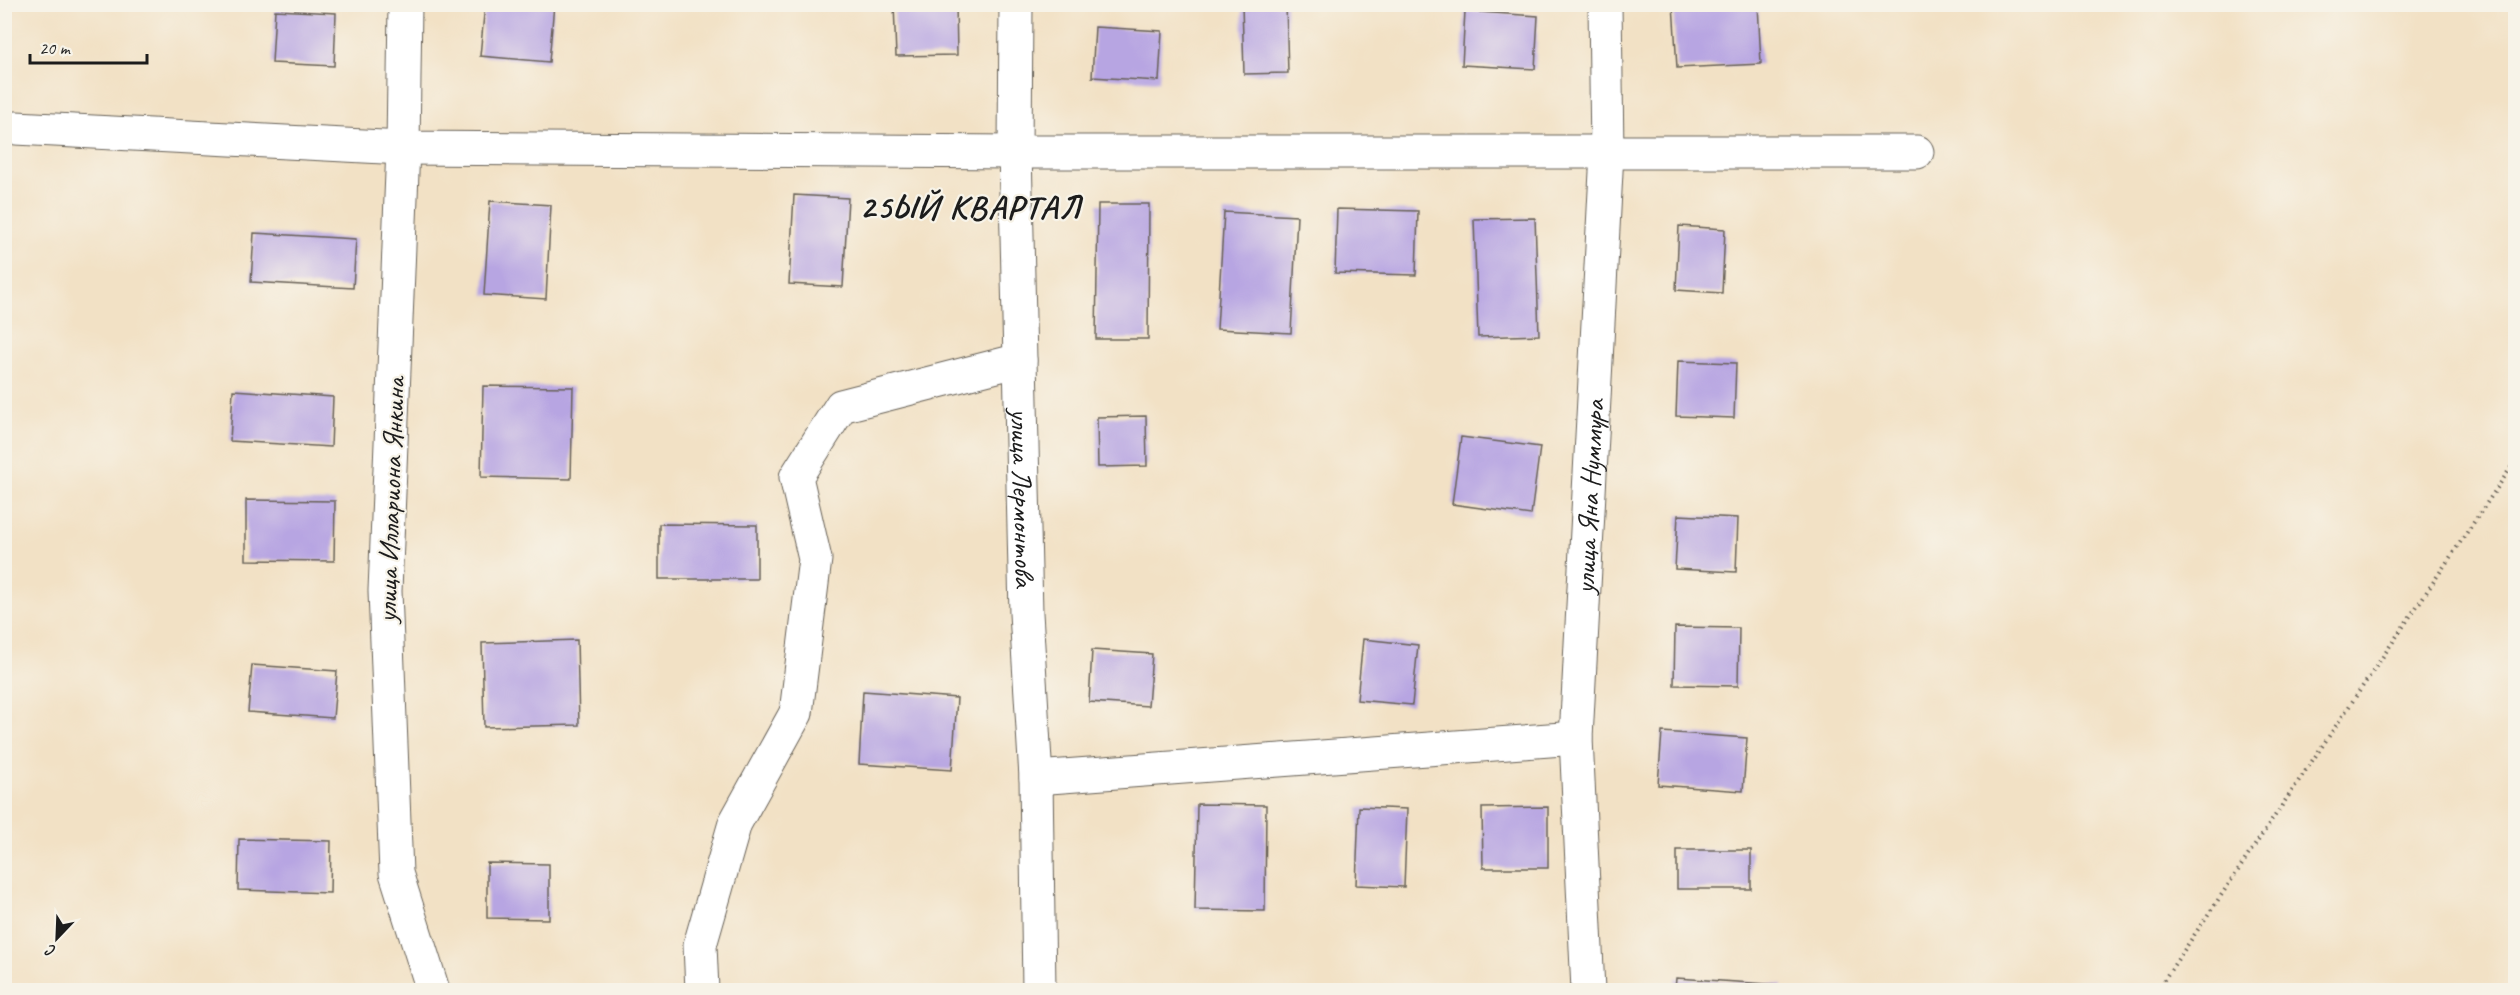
<svg xmlns="http://www.w3.org/2000/svg" width="2520" height="995" font-family="Caveat,sans-serif">
	<style>
		.building { fill: #b7a5e2 }
		.lines { fill: none; stroke-linecap: round; stroke-linejoin: round }
		.minor-casing { stroke: #676157; stroke-width: 35 }
		.path { stroke: #676157; stroke-width: 4; stroke-dasharray: 1.5 4.5; stroke-linecap: butt }
		.minor { stroke: #fff; stroke-width: 33 }
		.labels { text-anchor: middle; stroke-width: 4.5; stroke-linejoin: round; paint-order: stroke }
		.street-label { font-size: 28px; fill: #1c1c1c; stroke: #f7f3e8 }
		.district-label { font-size: 34px; font-weight: bold; letter-spacing: 1.5px; fill: #1c1c1c; stroke: #f7f3e8 }
	</style>
	<rect width="100%" height="100%" fill="#f7f3e8"/>
	<filter id="ink" filterUnits="userSpaceOnUse"><feTurbulence type="fractalNoise" baseFrequency=".0167" numOctaves="2"/><feDisplacementMap in="SourceGraphic" scale="12" xChannelSelector="R" yChannelSelector="G"/><feConvolveMatrix kernelMatrix="1 2 1 2 8 2 1 2 1" color-interpolation-filters="sRGB"/></filter>
	<filter id="wash" filterUnits="userSpaceOnUse"><feTurbulence type="fractalNoise" baseFrequency=".008" numOctaves="4" result="noise"/><feDisplacementMap in="SourceGraphic" scale="24" xChannelSelector="R" yChannelSelector="G"/><feGaussianBlur stdDeviation="1.35" result="paint"/><feColorMatrix in="noise" values="0 0 0 0 0 0 0 0 0 0 0 0 0 0 0 0 0 1.4 0 .05"/><feComposite in="paint" operator="in"/></filter>
	<g filter="url(#wash)">
		<rect width="100%" height="100%" fill="#f2e1c5"/>
		<g id="blocks">
			<g class="building">
				<path d="M485 4H554L549 62 480 56Z"/>
				<path d="M894 4H956L957 55 896 56Z"/>
				<path d="M1242 4H1286L1288 73 1244 74Z"/>
				<path d="M1673 4H1758L1761 64 1677 68Z"/>
				<path d="M275 10 336 13 334 66 272 63Z"/>
				<path d="M1465 11 1538 16 1535 69 1462 65Z"/>
				<path d="M1095 27 1162 31 1159 81 1092 77Z"/>
				<path d="M794 195 848 198 843 287 789 284Z"/>
				<path d="M490 201 551 205 546 299 484 295Z"/>
				<path d="M1098 204H1149L1148 339H1096Z"/>
				<path d="M1337 209 1418 211 1416 275 1335 273Z"/>
				<path d="M1224 212 1297 216 1291 333 1217 329Z"/>
				<path d="M1535 218 1539 335 1478 337 1474 219Z"/>
				<path d="M1679 226 1725 229 1722 293 1676 290Z"/>
				<path d="M254 233 356 239 353 288 251 282Z"/>
				<path d="M1678 361 1736 363 1734 418 1676 416Z"/>
				<path d="M483 386 573 387 571 479 481 477Z"/>
				<path d="M233 390 333 397 331 447 230 441Z"/>
				<path d="M1146 416 1147 466 1098 467 1097 417Z"/>
				<path d="M1461 437 1540 447 1531 515 1452 504Z"/>
				<path d="M246 500 335 501 334 561 246 560Z"/>
				<path d="M1678 515 1738 518 1736 572 1675 569Z"/>
				<path d="M659 524 757 525V579H659Z"/>
				<path d="M1675 627 1739 628 1738 686 1674 685Z"/>
				<path d="M1363 639 1418 645 1412 705 1357 700Z"/>
				<path d="M577 640 579 725 484 727 482 643Z"/>
				<path d="M1092 650 1152 654 1148 706 1089 702Z"/>
				<path d="M252 665 337 671 333 718 248 712Z"/>
				<path d="M863 691 957 698 952 770 859 764Z"/>
				<path d="M1662 732 1747 738 1743 791 1658 785Z"/>
				<path d="M1197 804 1266 805 1265 911 1195 910Z"/>
				<path d="M1359 807 1407 809 1404 887 1356 885Z"/>
				<path d="M1548 807V868H1483L1482 808Z"/>
				<path d="M239 839 331 841 330 893 238 890Z"/>
				<rect x="1677" y="850" width="74" height="39"/>
				<path d="M487 863 549 864V919L487 918Z"/>
				<path d="M1676 978 1782 985 1781 990H1675Z"/>
			</g>
		</g>
	</g>
	<g filter="url(#ink)">
		<use href="#blocks" fill-opacity="0" stroke="#676157" stroke-width="1.5"/>
		<g class="lines">
			<g class="minor-casing">
				<g id="minor">
					<path d="M405 4 403 148 385 591 396 873 433 990"/>
					<path id="s1" d="M1016 4 1015 152 1020 360 1026 613 1036 778 1039 990"/>
					<path d="M16 128 403 148 1015 152H1917"/>
					<path d="M1036 778 1576 738"/>
					<path d="M702 990 700 945 735 823 796 713 815 559 796 477 841 406 1020 360"/>
					<path id="s2" d="M1588 990 1576 738 1607 153 1605 4"/>
				</g>
			</g>
			<path class="path" d="M2157 990 2516 460"/>
			<use href="#minor" class="minor"/>
		</g>
	</g>
	<g class="labels">
		<g class="street-label">
			<text dy="10" stroke="none"><textPath href="#s1" startOffset="494">улица Лермонтова</textPath></text>
			<text dy="10" stroke="none"><textPath href="#s2" startOffset="494">улица Яна Нуммура</textPath></text>
			<text transform="translate(390 500) rotate(-88)" y="10">улица Иллариона Янкина</text>
		</g>
		<g class="district-label">
			<text x="971" y="218">25ЫЙ КВАРТАЛ</text>
		</g>
	</g>
	<rect width="2520" height="995" fill="none" stroke="#f7f3e8" stroke-width="24"/>
	<g transform="translate(57 938) rotate(203)" stroke="#f7f3e8" stroke-width="4.5" paint-order="stroke">
	<path d="M0-4.5L10 22L0 15L-10 22Z" fill="#1c1c1c"/>
	<text y="-9" font-size="16" font-weight="bold" text-anchor="middle" fill="#1c1c1c">С</text>
	</g>
	<path d="M30 54v9h117v-9" fill="none" stroke="#1c1c1c" stroke-width="3"/>
	<text x="39" y="54" font-size="18" fill="#1c1c1c" stroke="#f7f3e8" stroke-width="4.5" paint-order="stroke">20 m</text>
</svg>
